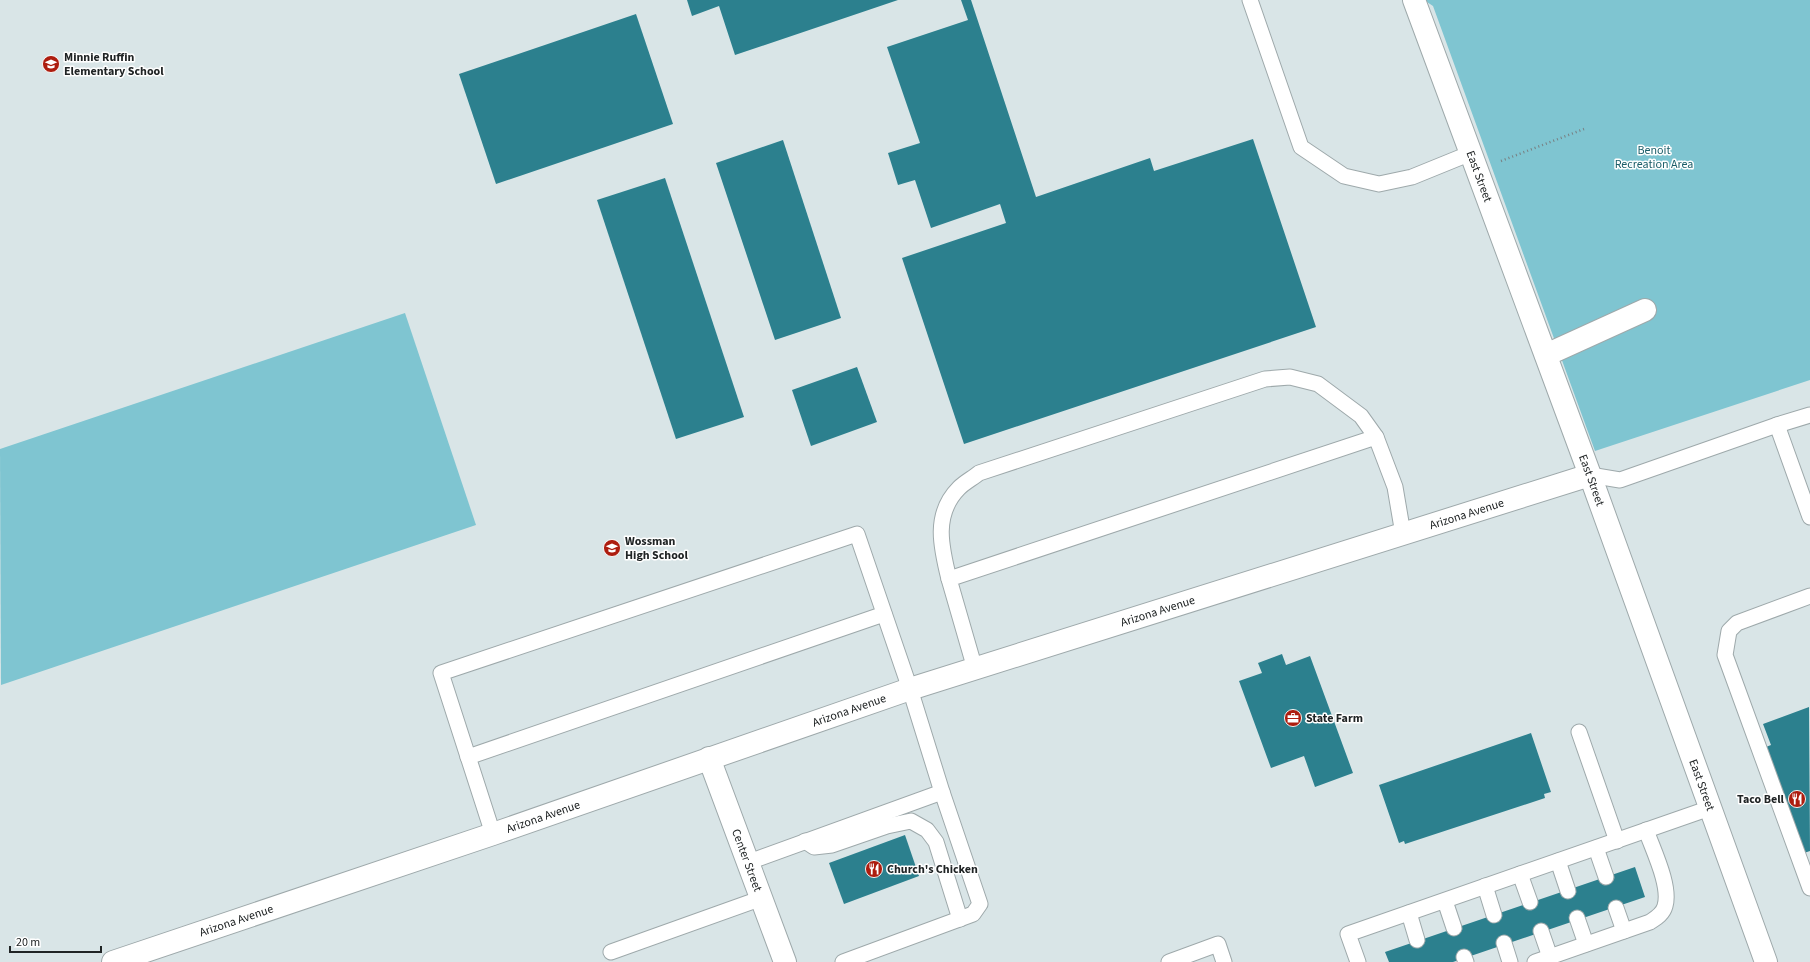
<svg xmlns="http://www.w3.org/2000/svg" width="1810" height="962" font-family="'Source Sans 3',sans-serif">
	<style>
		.green { fill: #7fc5d1 }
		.building { fill: #2c808e }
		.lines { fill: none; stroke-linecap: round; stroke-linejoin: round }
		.lane-casing { stroke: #9ea9ab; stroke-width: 17 }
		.street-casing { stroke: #9ea9ab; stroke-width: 24 }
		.path { stroke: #787f81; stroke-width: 2.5; stroke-dasharray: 1 3; stroke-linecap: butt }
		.lane { stroke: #fff; stroke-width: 15 }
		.street { stroke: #fff; stroke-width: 22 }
		.labels { text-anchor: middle; stroke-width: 3; stroke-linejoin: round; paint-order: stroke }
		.poi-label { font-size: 12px; font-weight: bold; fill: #202425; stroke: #fff; text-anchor: start }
		.park-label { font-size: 12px; fill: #1b5e69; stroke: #fff }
		.street-label { font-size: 12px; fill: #202425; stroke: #fff }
	</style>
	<rect width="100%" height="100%" fill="#d9e5e7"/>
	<g class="green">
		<path d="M1424 0H1810V380L1595 451 1433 6Z"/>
		<path d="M405 313 476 525 1 685 0 449Z"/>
	</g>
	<g class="building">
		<path d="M687 0H898L735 55 719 6 692 16Z"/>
		<path d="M961 0H971L1036 197 1150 158 1154 171 1253 139 1316 327 964 444 902 258 1006 223 1000 204 931 228 915 180 898 185 888 153 920 143 887 47 968 20Z"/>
		<path d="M636 14 673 124 496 184 459 74Z"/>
		<path d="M783 140 841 318 775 340 716 163Z"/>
		<path d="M665 178 744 417 676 439 597 200Z"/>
		<path d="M857 367 877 422 811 446 792 390Z"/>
		<path d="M1282 654 1286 665 1310 656 1353 773 1315 787 1304 756 1271 768 1239 681 1262 673 1258 663Z"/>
		<path d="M1809 707 1810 851 1804 853 1766 747 1771 745 1763 724Z"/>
		<path d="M1531 733 1551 792 1544 794 1545 798 1405 844 1404 841 1399 843 1379 785Z"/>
		<path d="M905 835 919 876 844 904 829 863Z"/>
		<path d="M1635 867 1645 897 1453 962H1389L1385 952Z"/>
	</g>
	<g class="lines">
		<g class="lane-casing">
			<g id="lane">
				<path d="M1250 0 1301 147 1344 176 1379 184 1412 177 1471 153"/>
				<path d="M1777 425 1810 415"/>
				<path d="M1590 475 1620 480 1777 425 1810 517"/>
				<path d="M949 579C941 547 933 514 959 488 965 482 973 478 979 473L1265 379 1290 377 1318 384 1361 416 1376 437"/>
				<path d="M1810 596 1737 623 1729 631 1725 655 1810 888"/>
				<path d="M975 669 949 579 1376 437 1395 487 1403 534"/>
				<path d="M1579 732 1617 841"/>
				<path d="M468 757 884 614"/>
				<path d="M493 834 441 673 857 534 910 689 942 792 980 904 973 914 843 962"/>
				<path d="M805 841 814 847 832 845 887 826 911 821 927 830 936 842 960 919"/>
				<path d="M1596 848 1606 877"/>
				<path d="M1558 861 1568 891"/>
				<path d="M749 862 942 792"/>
				<path d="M1520 874 1530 902"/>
				<path d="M1485 886 1494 915"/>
				<path d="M1445 901 1454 928"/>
				<path d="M1616 908 1624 931"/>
				<path d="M1409 913 1417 940"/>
				<path d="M1577 918 1586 944"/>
				<path d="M1541 931 1550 957"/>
				<path d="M1504 943 1510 962"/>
				<path d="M611 952 762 898"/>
				<path d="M1464 957 1466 962"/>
				<path d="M1169 962 1218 944 1224 962"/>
				<path d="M1358 962 1348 934 1710 808"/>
				<path d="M1535 962 1650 922C1656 918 1663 914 1665 906 1671 886 1653 850 1646 830"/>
			</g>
		</g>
		<g class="street-casing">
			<g id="street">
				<path id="s1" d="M1414 0 1590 475 1766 962"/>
				<path d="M1546 355 1645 310"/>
				<path id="s2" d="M709 758 785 962"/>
				<path id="s3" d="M113 962 493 834 910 689 1590 475"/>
			</g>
		</g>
		<path class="path" d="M1501 161 1584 129"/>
		<use href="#lane" class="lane"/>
		<use href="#street" class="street"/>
	</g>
	<defs>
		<g id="school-disc" transform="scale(0.9)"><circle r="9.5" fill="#ad1d0f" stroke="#fff"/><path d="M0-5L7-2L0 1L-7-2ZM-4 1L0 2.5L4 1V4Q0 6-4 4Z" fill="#fff"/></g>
		<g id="office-disc" transform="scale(0.9)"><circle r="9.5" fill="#ad1d0f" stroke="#fff"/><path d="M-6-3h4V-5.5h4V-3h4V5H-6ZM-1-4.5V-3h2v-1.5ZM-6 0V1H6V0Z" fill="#fff"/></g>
		<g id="restaurant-disc" transform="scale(0.9)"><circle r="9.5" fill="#ad1d0f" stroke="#fff"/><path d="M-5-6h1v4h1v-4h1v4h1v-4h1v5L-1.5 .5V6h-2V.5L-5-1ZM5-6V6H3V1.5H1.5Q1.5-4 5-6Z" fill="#fff"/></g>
	</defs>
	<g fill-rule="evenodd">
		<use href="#school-disc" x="51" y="64"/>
		<use href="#school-disc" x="612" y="548"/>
		<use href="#office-disc" x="1293" y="718"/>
		<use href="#restaurant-disc" x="1797" y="799"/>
		<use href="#restaurant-disc" x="874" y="869"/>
	</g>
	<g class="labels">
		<g class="poi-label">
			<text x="64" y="61">Minnie Ruffin<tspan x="64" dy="14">Elementary School</tspan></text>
			<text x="625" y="545">Wossman<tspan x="625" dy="14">High School</tspan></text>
			<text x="1306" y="722">State Farm</text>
			<text x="1784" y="803" text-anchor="end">Taco Bell</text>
			<text x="887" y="873">Church's Chicken</text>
		</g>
		<g class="park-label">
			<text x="1654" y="154">Benoit<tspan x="1654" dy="14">Recreation Area</tspan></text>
		</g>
		<g class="street-label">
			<text dy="4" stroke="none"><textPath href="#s1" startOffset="188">East Street</textPath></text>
			<text dy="4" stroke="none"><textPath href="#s1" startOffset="512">East Street</textPath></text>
			<text dy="4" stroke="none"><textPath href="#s3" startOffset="1426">Arizona Avenue</textPath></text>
			<text dy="4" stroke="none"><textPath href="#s3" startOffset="1102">Arizona Avenue</textPath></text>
			<text dy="4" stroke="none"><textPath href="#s3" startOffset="778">Arizona Avenue</textPath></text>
			<text dy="4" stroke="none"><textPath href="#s1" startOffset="836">East Street</textPath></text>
			<text dy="4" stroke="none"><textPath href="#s3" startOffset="454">Arizona Avenue</textPath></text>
			<text dy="4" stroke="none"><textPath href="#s2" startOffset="109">Center Street</textPath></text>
			<text dy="4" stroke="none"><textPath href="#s3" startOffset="130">Arizona Avenue</textPath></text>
		</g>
	</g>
	<path d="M10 946v6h91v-6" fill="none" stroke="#202425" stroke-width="2"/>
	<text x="16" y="946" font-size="12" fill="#202425" stroke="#ffffff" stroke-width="3" paint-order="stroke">20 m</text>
</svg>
